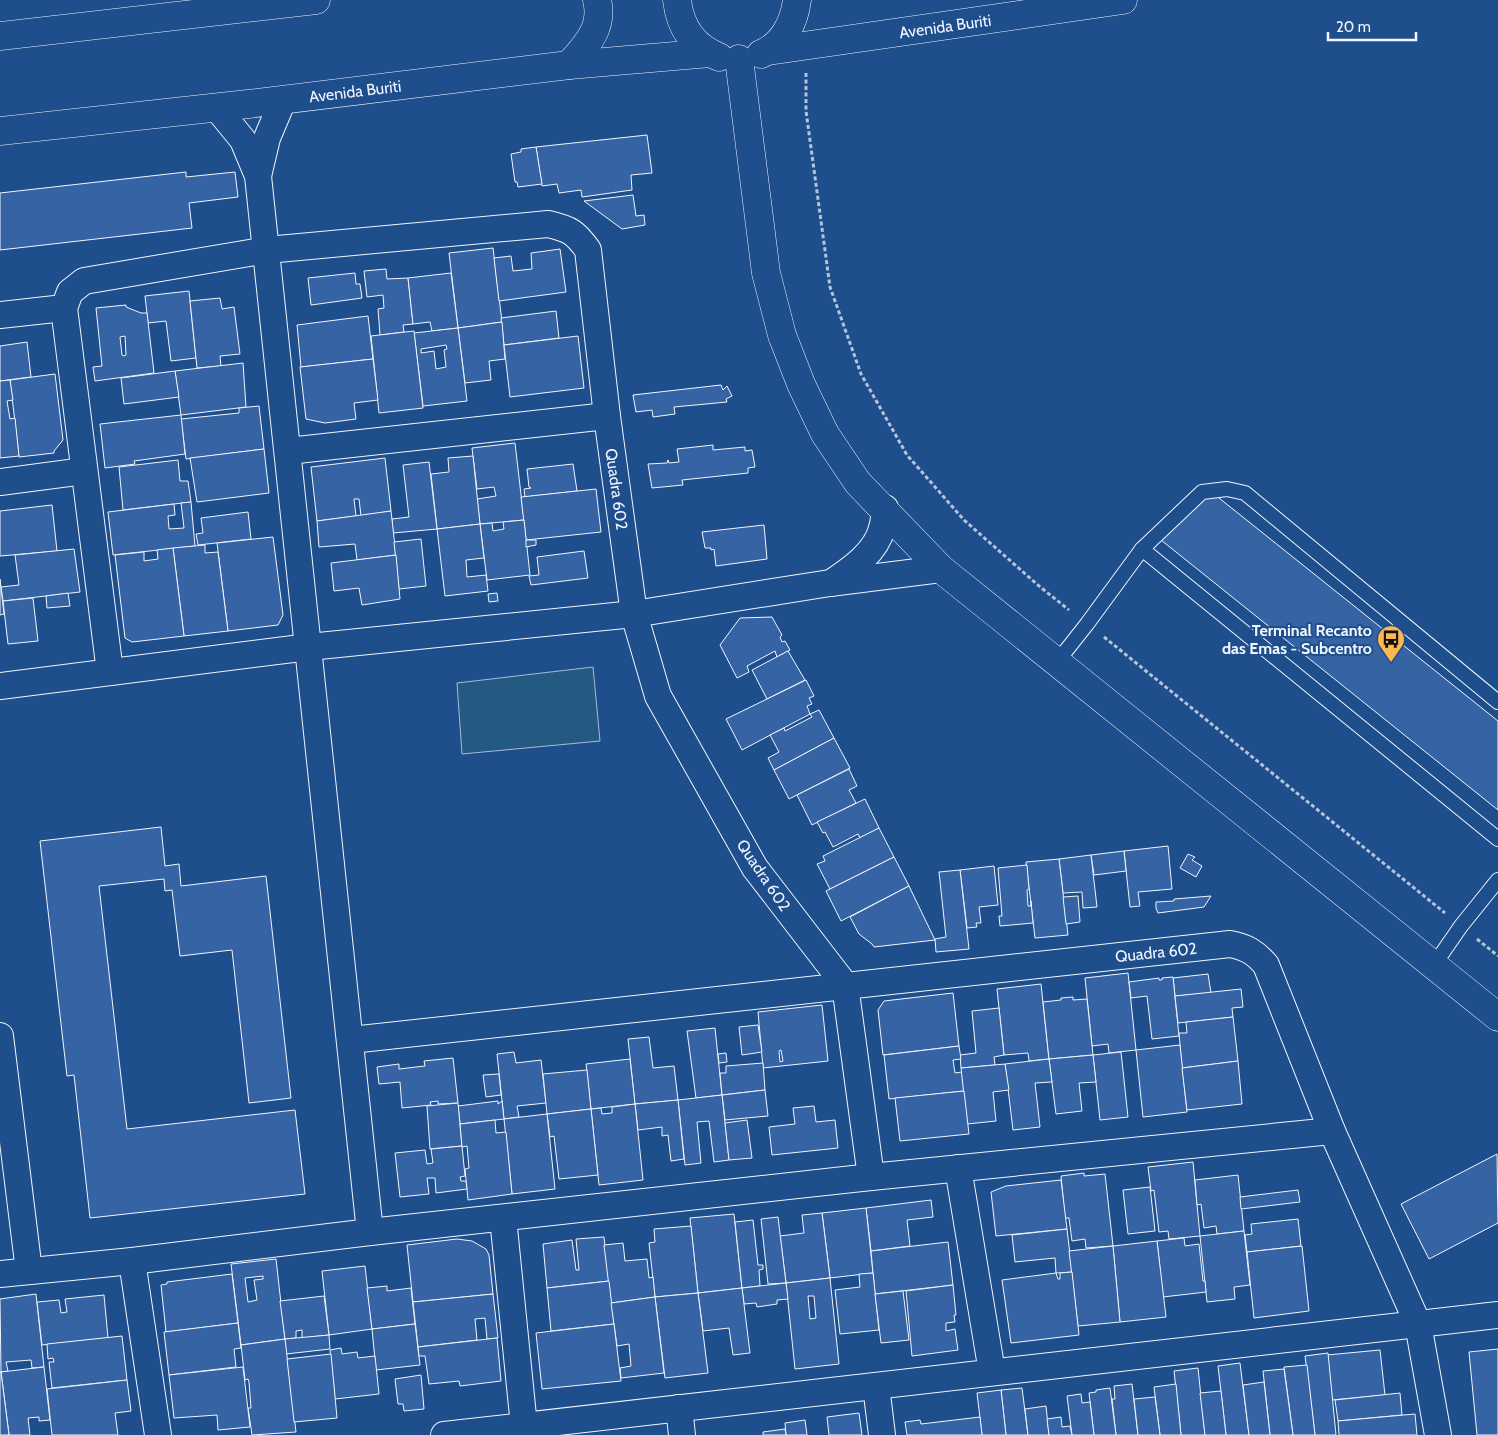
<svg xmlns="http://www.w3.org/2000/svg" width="1498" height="1435" font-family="Cabin,sans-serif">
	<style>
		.green { fill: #245a82; stroke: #a8bbd7 }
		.building { fill: #3563a3; stroke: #f2f6ff; fill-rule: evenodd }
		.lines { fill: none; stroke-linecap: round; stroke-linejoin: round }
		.lane-casing { stroke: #f2f6ff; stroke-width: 16 }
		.street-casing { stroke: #f2f6ff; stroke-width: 28 }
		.secondary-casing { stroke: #f2f6ff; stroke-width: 29 }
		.path { stroke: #b3c4dc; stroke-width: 3; stroke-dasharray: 4 2.5; stroke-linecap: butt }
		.lane { stroke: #1f4e8c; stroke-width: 14 }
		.street { stroke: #1f4e8c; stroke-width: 26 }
		.secondary { stroke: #1f4e8c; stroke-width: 28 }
		.labels { text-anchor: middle; stroke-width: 4; stroke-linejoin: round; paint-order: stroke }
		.street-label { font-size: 16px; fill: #f2f6ff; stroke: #1f4e8c }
		.poi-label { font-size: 16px; font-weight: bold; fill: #f2f6ff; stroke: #1f4e8c; text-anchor: end }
	</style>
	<rect width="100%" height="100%" fill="#1f4e8c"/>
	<path class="green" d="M593 667 600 741 462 754 457 683Z"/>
	<g class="building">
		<path d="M647 135 652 173 631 175 632 190 582 197 581 190 559 193 557 184 542 186 536 147Z"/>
		<path d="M536 147 542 184 518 187 517 182H515L511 154 521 152V149Z"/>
		<path d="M186 172V177L235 172 238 197 189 203 192 228 0 250V193Z"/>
		<path d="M633 195 636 216 644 215 645 225 622 229 584 201Z"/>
		<path d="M493 248 502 322 458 328 449 253Z"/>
		<path d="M560 249 566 292 499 301 494 258 511 256 513 271 532 269 531 253Z"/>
		<path d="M386 269 387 279 408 278 413 324 403 325 404 332 380 335 378 309 384 308 383 295 367 297 364 271Z"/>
		<path d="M355 273 356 284H360L362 298 311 305 308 278Z"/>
		<path d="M451 273 458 328 432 331 430 322 413 324 408 278Z"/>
		<path d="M189 291 196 358 171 361 166 321 148 323 145 296Z"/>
		<path d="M220 298 222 309 234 307 240 354 220 356 221 366 197 368 190 301Z"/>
		<path d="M126 305V307L141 313H147L154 373 95 381 93 367 102 366 96 308ZM125 336 126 355 124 356 122 355 120 337Z"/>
		<path d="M556 311 559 338 504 345 501 318Z"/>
		<path d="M368 316 373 359 301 367 297 325Z"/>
		<path d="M502 322 505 359 489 361 491 380 465 383 458 328Z"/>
		<path d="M458 328 467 401 423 406 414 333ZM446 345 447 349 444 350 446 367 436 369 434 351 421 353V349Z"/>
		<path d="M414 331 423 408 379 413 371 336Z"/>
		<path d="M578 336 584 388 510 397 504 345Z"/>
		<path d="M27 342 31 377 0 381V346Z"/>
		<path d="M373 359 378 400 354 403 356 419 325 423 306 419 300 367Z"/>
		<path d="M243 363 246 407 181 415 175 371Z"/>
		<path d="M175 371 179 397 124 404 121 378Z"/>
		<path d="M55 374 63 440 54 451V453L19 457 10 380Z"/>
		<path d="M10 380 13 400 7 401 10 419 15 418 19 456 0 458V381Z"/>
		<path d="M721 385 723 390 727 386 732 396 726 399 727 402 674 407 675 414 653 417 652 410 636 412 633 395Z"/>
		<path d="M259 406 264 449 186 459 181 419 239 413V408Z"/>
		<path d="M181 415 185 454 134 461 135 464 105 468 100 424Z"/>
		<path d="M515 443 524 520 480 524 477 499 496 496 494 487 477 489 472 448Z"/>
		<path d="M713 445V450L745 447V451L752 450 755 467 748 468V473L682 480 683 485 652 488 648 464 667 463 668 460 669 463 679 462 677 449Z"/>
		<path d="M264 449 269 493 197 502 190 458Z"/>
		<path d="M473 456 480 524 437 529 431 474 449 472 448 458Z"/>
		<path d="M385 458 391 511 361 516 359 499H354L356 516 317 521 311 467Z"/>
		<path d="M178 460 180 481H188L191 502 123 510 119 467Z"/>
		<path d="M429 462 437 529 393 533 392 519 409 517 403 465Z"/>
		<path d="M573 464 577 491 525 497 524 489 531 488 529 487 527 469Z"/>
		<path d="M1204 486 1498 721V810L1161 540Z"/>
		<path d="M596 489 601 532 526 540 521 497Z"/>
		<path d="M191 502 195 546 113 555 108 512 174 504 175 515 168 516 169 529 184 528 181 503Z"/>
		<path d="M52 505 57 551 0 556V511Z"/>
		<path d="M391 511 396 555 357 560 355 544 319 547 317 521Z"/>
		<path d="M248 512 251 539 198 545 196 534 203 533 201 518Z"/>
		<path d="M524 520 530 575 487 580 480 524 492 523 493 531 504 529 503 522Z"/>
		<path d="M480 524 484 558 466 560 467 577 486 575 488 591 445 596 437 529Z"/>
		<path d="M764 525 767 559 716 566 714 549 711 550V548H705L702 532Z"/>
		<path d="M273 537 283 615 278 625 228 631 217 543Z"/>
		<path d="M421 539 426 586 399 589 394 542Z"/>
		<path d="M526 540H536V545L526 547Z"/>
		<path d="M205 545V553L218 552 228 631 184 636 173 548Z"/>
		<path d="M173 548 184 636 132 642 125 638 115 555 144 552V561L158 559 157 550Z"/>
		<path d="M74 549 80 592 3 601 1 587 19 585 15 555Z"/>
		<path d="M584 551 588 578 531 585 529 576 539 575 537 557Z"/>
		<path d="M396 555 400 599 362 605 359 588 334 591 331 563Z"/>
		<path d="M0 579 4 614 0 615Z"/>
		<path d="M68 593 70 606 47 608 46 596Z"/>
		<path d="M497 593 498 601 489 602 488 594Z"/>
		<path d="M33 598 38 641 8 644 3 601Z"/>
		<path d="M772 617 782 635 780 637 782 642 785 641 790 650 777 657 775 651 747 666 749 672 737 678 720 645 740 618Z"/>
		<path d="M788 651 805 680 767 699 752 670Z"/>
		<path d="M806 680 814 696 809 698 812 704 807 706 810 714 742 750 726 719Z"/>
		<path d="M819 710 834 738 774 770 768 758 779 752 770 735 784 728 785 731 812 717 810 714Z"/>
		<path d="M834 738 850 768 789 799 774 770Z"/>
		<path d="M849 769 857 786 849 790 856 803 812 825 797 795Z"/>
		<path d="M865 799 879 828 860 838 858 834 833 847 825 832 823 833 817 822Z"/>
		<path d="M161 827 165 866 179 864 181 886 266 876 291 1098 249 1103 232 950 180 956 172 890 165 891 164 879 99 886 127 1129 295 1110 305 1194 90 1218 74 1075 67 1076 40 841Z"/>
		<path d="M879 828 894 857 830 889 817 864 825 861 823 856Z"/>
		<path d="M1168 846 1172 889 1138 892 1140 906 1130 907 1124 851Z"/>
		<path d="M1124 851 1126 871 1094 875 1091 855Z"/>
		<path d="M1188 854 1195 857 1192 860 1202 866 1196 877 1180 868Z"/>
		<path d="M1091 855 1097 907 1083 908 1082 892 1063 893 1059 859Z"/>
		<path d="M894 857 909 886 841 921 826 891Z"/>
		<path d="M1059 859 1068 935 1035 938 1026 862Z"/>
		<path d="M1027 865 1029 889 1027 890 1028 906H1031V901L1033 923 1000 926 999 916H1002L998 868Z"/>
		<path d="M994 866 998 905 979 907 981 923H976L977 927 967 928 960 870Z"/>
		<path d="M960 870 969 949 936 952 935 939 946 937 939 872Z"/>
		<path d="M909 886 935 940 874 947 872 944 859 934 850 917Z"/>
		<path d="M1078 896 1080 922 1066 924 1063 897Z"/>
		<path d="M1211 896 1204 907 1158 913 1156 908V902L1174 901V899Z"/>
		<path d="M1128 973 1136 1050 1109 1053 1108 1044 1092 1046 1085 978Z"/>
		<path d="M1208 974 1211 993 1175 996 1173 978Z"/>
		<path d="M1173 977 1179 1036 1152 1039 1147 996 1131 998 1129 982 1159 978V980H1162V978Z"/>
		<path d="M1041 984 1049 1059 1029 1061 1028 1053 1004 1055 997 989Z"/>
		<path d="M1241 989 1243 1007 1232 1008 1233 1017 1178 1023 1175 996Z"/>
		<path d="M953 993 959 1046 883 1055 878 1010 884 1001Z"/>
		<path d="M1073 997V1000L1087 999 1093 1055 1049 1059 1043 1002 1061 1000V998Z"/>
		<path d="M822 1005 828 1061 763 1068 758 1012ZM781 1050 783 1061 780 1062 779 1051Z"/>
		<path d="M999 1008 1004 1055 994 1057 995 1065 961 1068 960 1055 976 1053 972 1011Z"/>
		<path d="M1233 1017 1238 1061 1182 1068 1179 1033H1187L1186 1022Z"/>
		<path d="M758 1025 762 1052 742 1055 739 1027Z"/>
		<path d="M715 1028 722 1095 696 1098 687 1031Z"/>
		<path d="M649 1037 653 1068 674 1066 678 1100 635 1104 628 1039Z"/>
		<path d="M1180 1045 1187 1112 1143 1117 1136 1050Z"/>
		<path d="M959 1046 961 1059 953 1060 955 1073 962 1072 964 1091 889 1099 884 1055Z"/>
		<path d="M514 1052 516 1063 541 1060 546 1103 517 1106 519 1117 504 1119 497 1054Z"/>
		<path d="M1121 1052 1128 1117 1100 1120 1093 1055Z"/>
		<path d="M726 1053 727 1062 719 1063 718 1054Z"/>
		<path d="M1093 1055 1096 1082 1079 1083 1082 1111 1056 1114 1049 1059Z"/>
		<path d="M453 1058 458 1103 438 1104V1101L430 1102 431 1105 402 1108 400 1082 379 1084 377 1067 399 1064V1069L425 1066 424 1061Z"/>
		<path d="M630 1059 635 1104 591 1109 586 1064Z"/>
		<path d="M1049 1059 1052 1082 1035 1083 1040 1127 1013 1130 1005 1064Z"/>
		<path d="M1238 1061 1242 1104 1187 1110 1182 1068Z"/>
		<path d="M763 1063 765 1090 722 1095 720 1073H726V1066Z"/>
		<path d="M1005 1064 1009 1090 993 1092 996 1121 967 1124 961 1068Z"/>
		<path d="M587 1070 591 1109 547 1114 543 1074Z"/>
		<path d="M499 1074 501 1095 486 1097 483 1075Z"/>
		<path d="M765 1090 768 1116 725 1120 722 1095Z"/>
		<path d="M964 1091 969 1134 900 1141 895 1098Z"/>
		<path d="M722 1095 729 1160 714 1162 709 1121 697 1122 701 1163 685 1165 678 1100Z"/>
		<path d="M678 1100 684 1159 671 1161 668 1135 662 1136V1127L638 1130 635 1104Z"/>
		<path d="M498 1101V1104L502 1101 504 1119 460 1124 458 1106Z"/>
		<path d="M458 1103 462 1146 430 1149 427 1106Z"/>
		<path d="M635 1104 643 1180 599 1185 591 1109 601 1108 602 1114 612 1113V1107Z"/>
		<path d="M814 1106 816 1122 835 1120 838 1148 772 1155 769 1127 795 1124 793 1108Z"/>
		<path d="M591 1109 598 1175 559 1179 554 1136 550 1137 547 1114Z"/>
		<path d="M547 1114 555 1189 512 1194 504 1119Z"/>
		<path d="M495 1120 496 1133 506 1132 512 1194 468 1200 465 1169 469 1168 467 1146 462 1147 460 1124Z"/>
		<path d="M747 1120 752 1158 729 1160 725 1123Z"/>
		<path d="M462 1146 465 1176 460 1177 461 1181H466L467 1189 436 1193 435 1178H427L429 1194 400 1197 395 1153 425 1150 427 1164 433 1163 431 1149Z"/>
		<path d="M1497 1154 1498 1223 1429 1259 1401 1204Z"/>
		<path d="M1193 1162 1200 1236 1169 1239 1168 1231 1159 1232 1154 1190 1151 1191 1148 1167Z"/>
		<path d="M1084 1173V1176L1105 1174 1113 1246 1086 1248 1085 1239 1072 1241 1069 1218H1065L1061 1176Z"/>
		<path d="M1238 1175 1244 1231 1217 1234 1216 1226 1204 1228 1201 1204 1197 1205 1195 1180Z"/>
		<path d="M1061 1180 1067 1229 996 1236 991 1192 1006 1186Z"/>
		<path d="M1150 1187 1155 1231 1128 1234 1123 1190Z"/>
		<path d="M1298 1190 1300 1202 1241 1209 1240 1197Z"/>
		<path d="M931 1200 933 1217 907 1220 910 1246 871 1251 866 1208Z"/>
		<path d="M866 1208 873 1273 830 1278 822 1213Z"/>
		<path d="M822 1213 830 1278 786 1283 780 1236 804 1233 802 1215Z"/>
		<path d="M734 1214 742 1288 698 1293 690 1218Z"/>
		<path d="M778 1217 786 1283 768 1284 761 1219Z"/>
		<path d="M1298 1219 1301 1246 1247 1252 1245 1235 1252 1234 1251 1224Z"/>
		<path d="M753 1220 758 1265H763V1269L759 1270 760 1286 742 1288 735 1222Z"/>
		<path d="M691 1226 698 1293 655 1297 649 1243 655 1242 654 1229Z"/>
		<path d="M1067 1229 1072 1272 1056 1273 1055 1258 1015 1262 1012 1235Z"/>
		<path d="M1244 1231 1250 1285 1234 1287 1235 1299 1207 1302 1200 1236Z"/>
		<path d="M604 1237 609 1281 547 1288 543 1244 572 1240 576 1270H579L576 1239Z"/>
		<path d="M1184 1238 1185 1246 1199 1244 1203 1281H1205L1206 1292 1163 1297 1157 1241Z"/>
		<path d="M457 1239 472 1241 486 1249 489 1255 493 1294 413 1302 407 1245Z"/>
		<path d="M1157 1241 1166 1317 1120 1322 1113 1246Z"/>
		<path d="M948 1242 953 1285 875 1294 871 1251Z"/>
		<path d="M623 1243 625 1261 647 1259 649 1278 653 1277 655 1297 611 1303 604 1245Z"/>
		<path d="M1113 1246 1120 1322 1078 1326 1069 1251Z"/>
		<path d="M1302 1246 1309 1311 1254 1318 1247 1252Z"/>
		<path d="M276 1259 285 1339 241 1345 231 1264ZM263 1276V1279L254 1280 257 1300 248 1302 245 1278Z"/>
		<path d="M365 1266 372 1329 329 1335 322 1271Z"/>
		<path d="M1072 1272 1079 1335 1011 1343 1002 1280 1056 1273 1058 1279H1060V1273Z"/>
		<path d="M873 1273 879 1330 840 1334 835 1290 860 1287 859 1274Z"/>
		<path d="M232 1274 238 1323 166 1332 161 1285 167 1284V1282Z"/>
		<path d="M830 1278 839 1364 795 1369 786 1283ZM808 1296H814L816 1318 810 1319Z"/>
		<path d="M609 1281 614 1324 551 1331 547 1288Z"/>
		<path d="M786 1283 788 1299 777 1300V1304L757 1307 756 1303 744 1304 742 1288Z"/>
		<path d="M953 1285 956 1315H954L955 1322 946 1323V1331L955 1329 958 1350 912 1356 906 1291Z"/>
		<path d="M387 1286V1291L411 1288 415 1324 372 1329 367 1288Z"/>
		<path d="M742 1288 750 1353 733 1355 729 1328 703 1331 698 1293Z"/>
		<path d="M903 1291 909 1340 881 1343 875 1294Z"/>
		<path d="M698 1293 708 1373 665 1378 655 1297Z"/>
		<path d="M36 1294 44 1367 32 1368 31 1360 6 1362 8 1371 1 1372 0 1299Z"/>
		<path d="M493 1294 498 1338 487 1339 485 1318 475 1319 477 1340 418 1347 413 1302Z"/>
		<path d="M104 1295 108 1338 42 1345 37 1302 59 1300 61 1313 67 1312 65 1299Z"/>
		<path d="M324 1296 329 1335 302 1338V1330L296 1331V1338L285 1339 280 1301Z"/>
		<path d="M655 1297 664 1373 621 1378 620 1368 631 1366 629 1344 617 1346 611 1303Z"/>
		<path d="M238 1323 241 1348 234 1349 236 1367 169 1375 164 1332Z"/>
		<path d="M415 1324 420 1365 376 1370 372 1329Z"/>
		<path d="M614 1324 621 1381 542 1389 536 1333Z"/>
		<path d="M329 1335 330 1349 286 1354 285 1339Z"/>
		<path d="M122 1336 127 1380 52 1388 49 1362H54L53 1358 48 1359 47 1344Z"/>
		<path d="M497 1338 501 1381 460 1386 459 1381 429 1384 425 1356H419L418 1347Z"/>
		<path d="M285 1339 296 1432 252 1435 248 1408H251L249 1382 248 1379 245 1380 241 1345Z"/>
		<path d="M341 1348 342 1354 357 1352 358 1358 375 1356 379 1394 335 1399 330 1350Z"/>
		<path d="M1498 1349V1435H1477L1469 1352Z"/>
		<path d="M1380 1350 1385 1395 1332 1400 1327 1355Z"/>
		<path d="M1328 1353 1336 1435H1315L1305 1356Z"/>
		<path d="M331 1354 337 1418 294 1422 287 1359Z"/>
		<path d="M1240 1363 1249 1435H1226L1218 1366Z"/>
		<path d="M1307 1365 1315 1435H1293L1284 1367Z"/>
		<path d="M44 1367 50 1420 39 1421V1417L28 1418 30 1435H9L1 1372Z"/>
		<path d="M243 1367 250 1427 218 1430 217 1415 174 1418 169 1375Z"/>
		<path d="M1198 1368 1205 1435H1181L1174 1371Z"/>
		<path d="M1284 1369 1293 1435H1270L1263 1371Z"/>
		<path d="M0 1372H1L9 1435H0Z"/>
		<path d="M421 1375 424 1409 404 1411 403 1404H398L395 1379Z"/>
		<path d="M127 1380 131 1411 115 1413 118 1435H52L47 1389Z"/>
		<path d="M1264 1382 1270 1435H1249L1243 1385Z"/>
		<path d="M1132 1384 1138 1435H1116L1112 1399H1115L1114 1386Z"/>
		<path d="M1176 1384 1181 1435H1160L1154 1387Z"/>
		<path d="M1022 1388 1028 1435H1006L1001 1390Z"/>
		<path d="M1110 1388 1116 1435H1094L1089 1393 1096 1392V1390Z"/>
		<path d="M1001 1390 1006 1435H982L977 1393Z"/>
		<path d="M1221 1391 1226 1435H1205L1200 1393Z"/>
		<path d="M1400 1393 1402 1415 1338 1421 1335 1400Z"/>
		<path d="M1081 1394 1082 1403 1090 1402 1094 1435H1072L1067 1396Z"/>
		<path d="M1155 1397 1160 1435H1138L1134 1399Z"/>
		<path d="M1046 1406 1049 1435H1028L1025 1409Z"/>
		<path d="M859 1413 862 1435H829L827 1417Z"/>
		<path d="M1415 1414 1417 1435H1339L1338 1421Z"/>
		<path d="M980 1417 982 1435H907L905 1422 920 1420 921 1424Z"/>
		<path d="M1061 1417 1062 1427 1070 1426 1072 1435H1049L1047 1419Z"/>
		<path d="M805 1420 807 1435H786L785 1423Z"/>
		<path d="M785 1429 786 1435H763V1432Z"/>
	</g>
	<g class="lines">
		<g class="lane-casing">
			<g id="lane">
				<path d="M1142 549 1498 839"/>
				<path d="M1057 662 1087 624 1142 549 1202 492 1227 489 1245 493 1498 702"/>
				<path d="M1434 965 1461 926 1498 880"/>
			</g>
		</g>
		<g class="street-casing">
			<g id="street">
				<path d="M216 107 243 140 258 176 370 1232"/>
				<path d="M258 176 267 138 283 100"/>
				<path d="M64 308 110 672"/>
				<path d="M0 315 64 308 70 292 84 281 267 250 548 224C570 229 575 232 588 250L607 416 634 614 658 696 755 868 845 985"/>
				<path d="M288 451 607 416"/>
				<path d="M0 482 84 471"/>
				<path d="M831 583C850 570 876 553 882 528 884 522 884 515 885 508"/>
				<path d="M0 686 309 647 634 614 830 583 941 569"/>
				<path d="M845 985 871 1177"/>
				<path d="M0 1036 29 1271"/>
				<path d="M351 1040 1230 944C1246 947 1255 952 1266 965L1332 1131 1418 1324 1438 1435"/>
				<path d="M958 1168 992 1372"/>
				<path d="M503 1218 524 1426"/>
				<path d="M132 1261 158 1435"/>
				<path d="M0 1274 132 1261 370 1232 871 1177 1332 1131"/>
				<path d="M876 1386 882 1435"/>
				<path d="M679 1408 682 1435"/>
				<path d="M444 1435 1498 1315"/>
			</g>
		</g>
		<g class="secondary-casing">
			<g id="secondary">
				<path d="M677 0C680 27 693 47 719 57"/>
				<path d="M0 36 316 0"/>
				<path d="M768 51 1123 0"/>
				<path d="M761 54C783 45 794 23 797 0"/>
				<path d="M739 59 766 273 782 335 801 384 825 434 858 483 941 569 1498 1017"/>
				<path d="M569 65C586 46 604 28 597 0"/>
				<path d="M0 131 248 104 569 65 710 53"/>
			</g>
		</g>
		<g class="path">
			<path d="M806 73V111L830 287 861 374 907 455 964 520 1039 586 1069 610"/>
			<path d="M1104 637 1445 913"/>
			<path d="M1477 939 1498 956"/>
		</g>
		<use href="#lane" class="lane"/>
		<use href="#street" class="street"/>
		<use href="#secondary" class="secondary"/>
	</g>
	<defs>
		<g id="bus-pin" transform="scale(1.4375)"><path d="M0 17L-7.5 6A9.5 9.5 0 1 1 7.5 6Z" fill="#ffb74d" stroke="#1f4e8c"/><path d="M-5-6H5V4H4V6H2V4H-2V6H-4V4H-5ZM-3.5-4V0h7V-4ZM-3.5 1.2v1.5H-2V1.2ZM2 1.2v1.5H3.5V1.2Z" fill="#111"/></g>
	</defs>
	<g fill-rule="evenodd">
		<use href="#bus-pin" x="1391" y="639"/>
	</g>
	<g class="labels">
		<g class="street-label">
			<text transform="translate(945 26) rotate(-8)" y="6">Avenida Buriti</text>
			<text transform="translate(355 91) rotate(-7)" y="6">Avenida Buriti</text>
			<text transform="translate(617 489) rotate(82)" y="6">Quadra 602</text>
			<text transform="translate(764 875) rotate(56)" y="6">Quadra 602</text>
			<text transform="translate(1156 952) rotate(-6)" y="6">Quadra 602</text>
		</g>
		<g class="poi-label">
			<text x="1372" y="636">Terminal Recanto<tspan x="1372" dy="18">das Emas - Subcentro</tspan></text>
		</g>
	</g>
	<path d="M1328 32v8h88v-8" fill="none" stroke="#f2f6ff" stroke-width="2.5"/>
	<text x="1336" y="32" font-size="15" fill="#f2f6ff" stroke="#1f4e8c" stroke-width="4" paint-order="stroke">20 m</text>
</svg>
